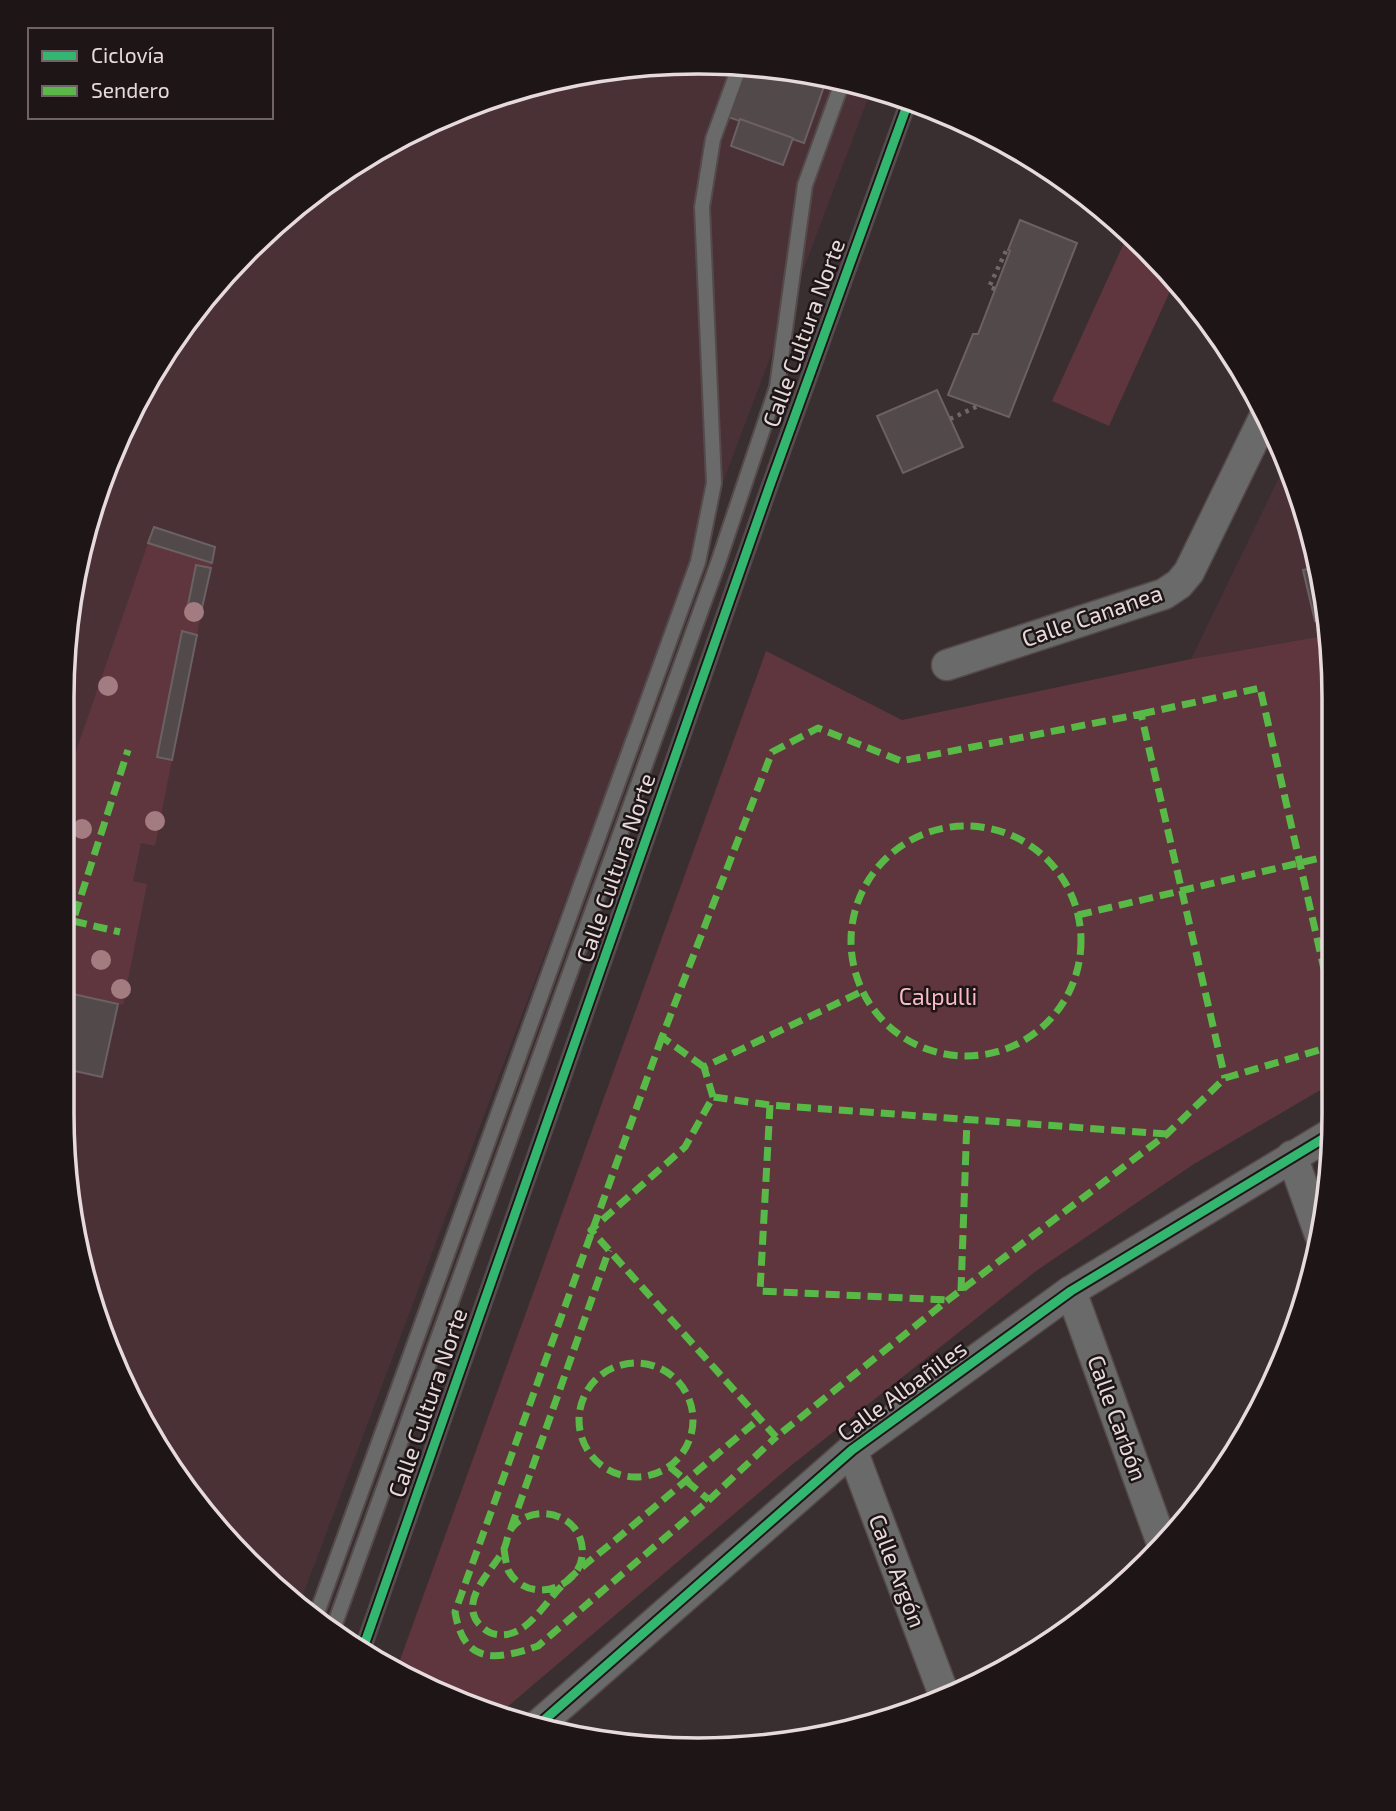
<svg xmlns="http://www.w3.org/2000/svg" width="1396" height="1811" font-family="'Exo 2',sans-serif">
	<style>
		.built { fill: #493135 }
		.green { fill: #60363e }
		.building { fill: #52494a; stroke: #6b6163; stroke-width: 2 }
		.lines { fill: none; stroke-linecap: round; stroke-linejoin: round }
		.lane-casing { stroke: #544a4c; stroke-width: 18 }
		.street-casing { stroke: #544a4c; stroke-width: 33 }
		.path { stroke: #6b6a69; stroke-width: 4.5; stroke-dasharray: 3.5 5; stroke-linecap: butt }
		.lane { stroke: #696a69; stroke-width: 14 }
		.street { stroke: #696a69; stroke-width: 30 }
		.quiet { stroke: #58b947; stroke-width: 7; stroke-dasharray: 14 7; stroke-linecap: butt }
		.cycleway-casing { stroke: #1e1517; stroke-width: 13 }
		.cycleway { stroke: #33b770; stroke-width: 9 }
		.tree { fill: #a37c82 }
		.labels { text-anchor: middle; stroke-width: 5; stroke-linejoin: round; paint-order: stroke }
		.street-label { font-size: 23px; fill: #e7dadc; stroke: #1e1517 }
		.park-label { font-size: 23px; fill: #fabbc6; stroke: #1e1517 }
		.rim { fill: none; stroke: #e7dadc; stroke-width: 3.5 }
	</style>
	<rect width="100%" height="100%" fill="#392e30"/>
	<g class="built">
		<path d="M698 61 823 74 872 88 300 1603 248 1564 147 1432 83 1278 61 1113 63 657 83 533 127 416 193 311 345 168 455 110 574 73Z"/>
		<path d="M1286 463 1301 493 1329 615V635L1191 659Z"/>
	</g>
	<g class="green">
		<path d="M1129 232 1149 248 1175 280 1109 426 1052 401Z"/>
		<path d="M148 543 212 563 211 568 196 565 188 605 202 608 197 635 181 632 157 756 172 760 155 846 141 843 133 881 147 884 123 1005 65 992 62 1005V792Z"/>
		<path d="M1329 635V1085L1194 1164 1036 1271 788 1468 499 1714 396 1671 766 651 902 720 1191 659Z"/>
	</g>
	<g class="building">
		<path d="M746 66 828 75 804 143 728 117Z"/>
		<path d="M740 119 793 138 783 165 731 146Z"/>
		<path d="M1020 220 1077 243 1009 417 948 395 973 334H978L1010 251 1008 250Z"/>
		<path d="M937 390 963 447 903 473 877 416Z"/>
		<path d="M1301 493 1314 547 1312 548Z"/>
		<path d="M154 527 215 547 212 563 148 543Z"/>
		<path d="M196 565 211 568 202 608 188 605Z"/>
		<path d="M1318 567 1329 618 1315 621 1303 570Z"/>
		<path d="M182 631 197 635 172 760 157 757Z"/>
		<path d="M64 992 118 1004 102 1077 61 1068 62 1005Z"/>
	</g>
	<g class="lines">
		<g class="lane-casing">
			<g id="lane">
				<path d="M316 1616 698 562 714 483 702 207 713 139 740 65"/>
				<path d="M333 1629 718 563 777 387 805 185 843 80"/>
				<path d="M362 1651 770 485 909 100"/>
			</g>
		</g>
		<g class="street-casing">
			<g id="street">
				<path d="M947 665 1164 594 1179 584 1189 572 1264 418"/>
				<path d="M1292 1156 1320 1235"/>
				<path d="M1071 1291 1163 1546"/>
				<path d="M852 1450 943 1692"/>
				<path d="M535 1728 852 1450 1071 1291 1329 1135"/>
			</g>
		</g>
		<g class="path">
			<path d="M995 289 989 287 1006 251"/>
			<path d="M950 419 978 406"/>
		</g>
		<use href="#lane" class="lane"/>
		<use href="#street" class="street"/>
		<g class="quiet">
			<path d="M1141 714 1260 688 1329 991"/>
			<circle cx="966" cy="941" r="115"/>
			<path d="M1078 915 1329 856"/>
			<path d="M73 921 120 932"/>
			<path d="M62 955 128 750"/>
			<path d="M662 1037 455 1612C464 1666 497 1660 538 1646L709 1500 776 1437"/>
			<path d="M704 1067 662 1037 772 752 818 728 901 761 1141 714 1225 1078"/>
			<path d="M713 1097 704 1067 863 991"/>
			<path d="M770 1105 760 1291 948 1300"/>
			<path d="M1167 1134 770 1105 713 1097 685 1147 591 1230 776 1437 948 1300 1167 1134 1225 1078 1329 1047"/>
			<path d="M961 1291 967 1119"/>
			<circle cx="636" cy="1420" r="57"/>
			<path d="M670 1467 709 1500"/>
			<path d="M511 1528 609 1250"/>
			<path d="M504 1549C505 1555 506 1564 508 1570 530 1611 596 1583 580 1538 570 1510 528 1505 511 1529 507 1535 507 1543 504 1549 494 1569 458 1600 479 1624 483 1628 486 1631 491 1633 521 1643 540 1610 557 1591 577 1569 603 1551 625 1532 670 1494 715 1456 759 1419"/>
		</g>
		<g class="cycleway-casing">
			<g id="cycleway">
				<path d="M362 1651 770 485 909 100"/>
				<path d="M535 1728 852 1450 1071 1291 1329 1135"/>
			</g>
		</g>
		<use href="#cycleway" class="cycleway"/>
	</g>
	<g class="tree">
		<circle cx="194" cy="612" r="10"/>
		<circle cx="108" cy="686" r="10"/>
		<circle cx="155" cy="821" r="10"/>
		<circle cx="82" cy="829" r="10"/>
		<circle cx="101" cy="960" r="10"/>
		<circle cx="121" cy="989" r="10"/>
	</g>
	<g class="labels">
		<g class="street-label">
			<text transform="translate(804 333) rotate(-70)" y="8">Calle Cultura Norte</text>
			<text transform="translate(1092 616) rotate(-19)" y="8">Calle Cananea</text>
			<text transform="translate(616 868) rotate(-71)" y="8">Calle Cultura Norte</text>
			<text transform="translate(902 1391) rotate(-36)" y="8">Calle Albañiles</text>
			<text transform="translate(428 1403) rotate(-71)" y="8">Calle Cultura Norte</text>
			<text transform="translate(1117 1418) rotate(70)" y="8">Calle Carbón</text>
			<text transform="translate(897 1571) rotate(69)" y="8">Calle Argón</text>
		</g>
		<g class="park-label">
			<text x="938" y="1005">Calpulli</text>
		</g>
	</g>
	<path d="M0 0H1396V1811H0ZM698 74H698A624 624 0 0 1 1322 698V1114A624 624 0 0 1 698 1738H698A624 624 0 0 1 74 1114V698A624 624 0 0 1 698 74Z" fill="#1e1517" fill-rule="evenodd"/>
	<path class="rim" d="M698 74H698A624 624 0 0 1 1322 698V1114A624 624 0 0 1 698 1738H698A624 624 0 0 1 74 1114V698A624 624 0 0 1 698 74Z"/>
	<rect x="28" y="28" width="245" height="91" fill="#1e1517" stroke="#6e6466" stroke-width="2"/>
	<rect x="42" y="51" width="35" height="10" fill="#33b770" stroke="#6e6466" stroke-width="2"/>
	<text x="91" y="63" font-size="21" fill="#e7dadc">Ciclovía</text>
	<rect x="42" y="86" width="35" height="10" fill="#58b947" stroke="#6e6466" stroke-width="2"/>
	<text x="91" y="98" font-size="21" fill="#e7dadc">Sendero</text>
</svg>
